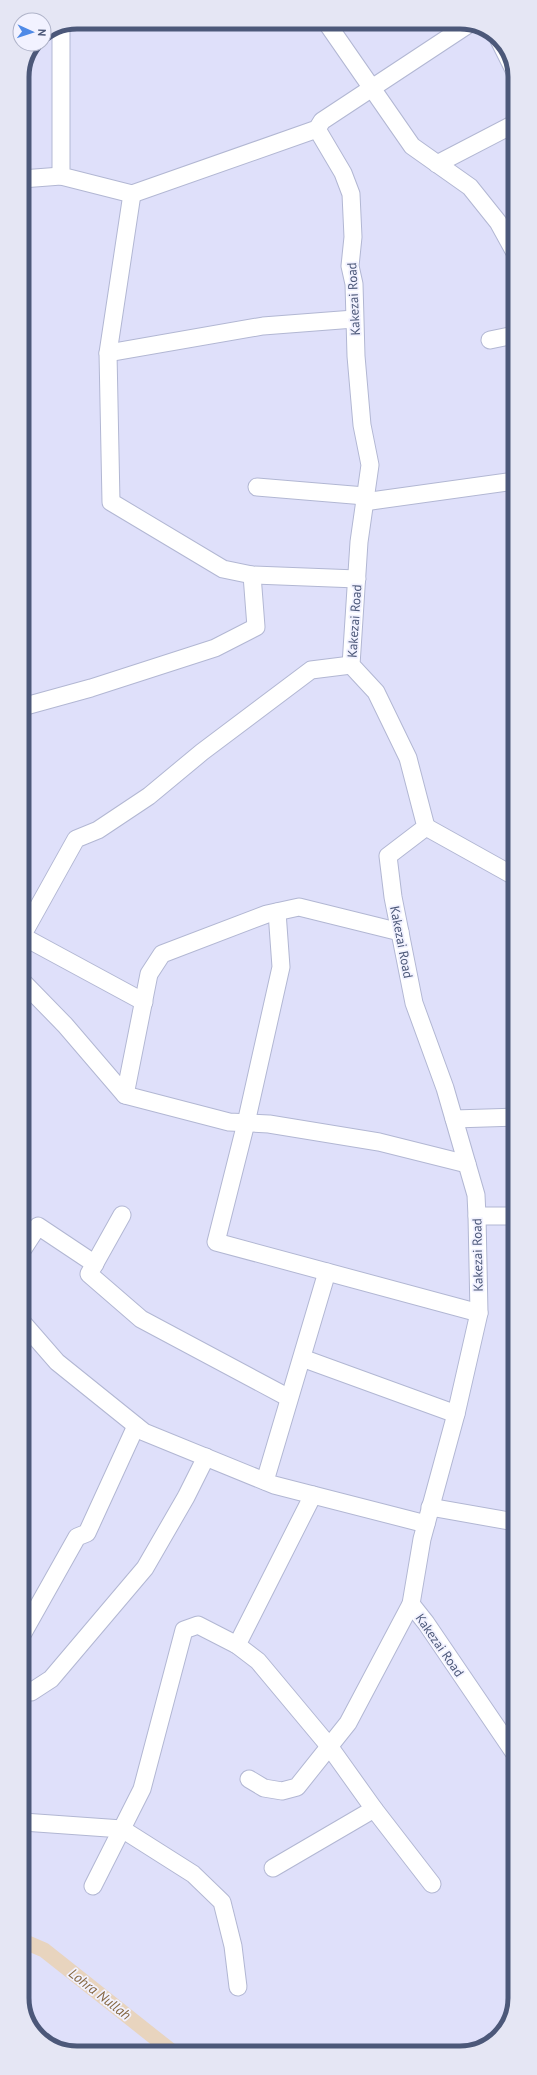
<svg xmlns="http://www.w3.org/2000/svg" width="537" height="2075" font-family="'PT Sans',sans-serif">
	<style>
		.residential { fill: #dfe0fa }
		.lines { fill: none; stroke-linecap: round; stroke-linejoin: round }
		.canal { stroke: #e8d4be; stroke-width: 15 }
		.minor-casing { stroke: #b2b7d3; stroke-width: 19 }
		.minor { stroke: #fff; stroke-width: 17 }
		.labels { text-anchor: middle; stroke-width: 3.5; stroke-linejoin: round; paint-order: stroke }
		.street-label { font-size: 13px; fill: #4c5879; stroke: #f2f2ff }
		.water-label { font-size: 14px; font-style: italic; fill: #856742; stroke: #f2f2ff }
		.rim { fill: none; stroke: #4c5879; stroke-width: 5 }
	</style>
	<rect width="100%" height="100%" fill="#ebebfd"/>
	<path class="residential" d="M77 22H467L496 36 514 66 515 1998 502 2034 471 2052 73 2053 41 2039 23 2009 22 77 36 44H44V36Z"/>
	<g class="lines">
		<path class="canal" d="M23 1941 44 1950 174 2053"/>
		<g class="minor-casing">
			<g id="minor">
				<path d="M326 22 412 146 470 187 498 222 514 251"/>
				<path d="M61 29V176L132 194 317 129 322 121 469 24"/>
				<path d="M499 40 514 70"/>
				<path d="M317 129 343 173 351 194 353 237 350 266 354 284 356 356 362 425 370 465 359 542 351 665 376 692 408 758 426 827 388 856 393 897 414 1003 445 1088 476 1195 477 1216 479 1313 456 1414 422 1539 411 1604 426 1623 515 1754"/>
				<path d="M437 164 514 124"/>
				<path d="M22 179 61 176"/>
				<path d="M132 194 108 353 111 502 223 569 252 575 357 579"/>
				<path d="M490 340 514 335"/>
				<path d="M108 353 263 326 354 319"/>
				<path d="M257 487 365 496"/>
				<path d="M364 502 514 481"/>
				<path d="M22 707 91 688 215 648 256 627 252 575"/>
				<path d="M426 827 514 876"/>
				<path d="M277 912 281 967 246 1123 216 1242 479 1313"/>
				<path d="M22 936 76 839 98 830 149 796 202 752 311 670 351 665"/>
				<path d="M22 936 144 1002"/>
				<path d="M22 981 65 1025 125 1095 229 1122 269 1124 379 1142 467 1164"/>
				<path d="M125 1095 149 974 162 954 267 914 299 907 400 932"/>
				<path d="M454 1119 515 1117"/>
				<path d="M122 1215 89 1274 141 1319 289 1398"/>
				<path d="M477 1216H515"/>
				<path d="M23 1249 38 1226 95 1264"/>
				<path d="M23 1323 57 1362 144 1432 274 1485 426 1524"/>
				<path d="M302 1358 456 1414"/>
				<path d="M265 1481 327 1272"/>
				<path d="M430 1507 515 1522"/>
				<path d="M23 1633 77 1537 87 1533 136 1426"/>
				<path d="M237 1645 313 1495"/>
				<path d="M23 1692H31L51 1679 145 1568 186 1497 206 1457"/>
				<path d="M249 1779 264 1788 282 1791 297 1787 348 1723 411 1604"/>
				<path d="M23 1822 122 1829 193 1874 222 1902 233 1946 238 1987"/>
				<path d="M273 1868 374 1809"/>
				<path d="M93 1886 142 1789 184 1630 198 1625 237 1645 258 1661 329 1746 374 1809 432 1884"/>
			</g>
		</g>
		<use href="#minor" class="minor"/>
	</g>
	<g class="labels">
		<g class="street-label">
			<text transform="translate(353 299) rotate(-93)" y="5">Kakezai Road</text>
			<text transform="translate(354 621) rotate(-86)" y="5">Kakezai Road</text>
			<text transform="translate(402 942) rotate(79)" y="5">Kakezai Road</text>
			<text transform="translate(477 1255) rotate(-91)" y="5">Kakezai Road</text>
			<text transform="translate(440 1645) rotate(55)" y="5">Kakezai Road</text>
		</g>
		<g class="water-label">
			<text transform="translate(100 1994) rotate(38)" y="5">Lohra Nullah</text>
		</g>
	</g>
	<path d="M0 0H537V2075H0ZM77 29H460A48 48 0 0 1 508 77V1998A48 48 0 0 1 460 2046H77A48 48 0 0 1 29 1998V77A48 48 0 0 1 77 29Z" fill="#e5e6f4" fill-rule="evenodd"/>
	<path class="rim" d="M77 29H460A48 48 0 0 1 508 77V1998A48 48 0 0 1 460 2046H77A48 48 0 0 1 29 1998V77A48 48 0 0 1 77 29Z"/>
	<g transform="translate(32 32) rotate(93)"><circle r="19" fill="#f2f2ff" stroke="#b0b4c9"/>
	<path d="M0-3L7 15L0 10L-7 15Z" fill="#4f8ae7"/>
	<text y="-6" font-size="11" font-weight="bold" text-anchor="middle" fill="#4c5879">N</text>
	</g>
</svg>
